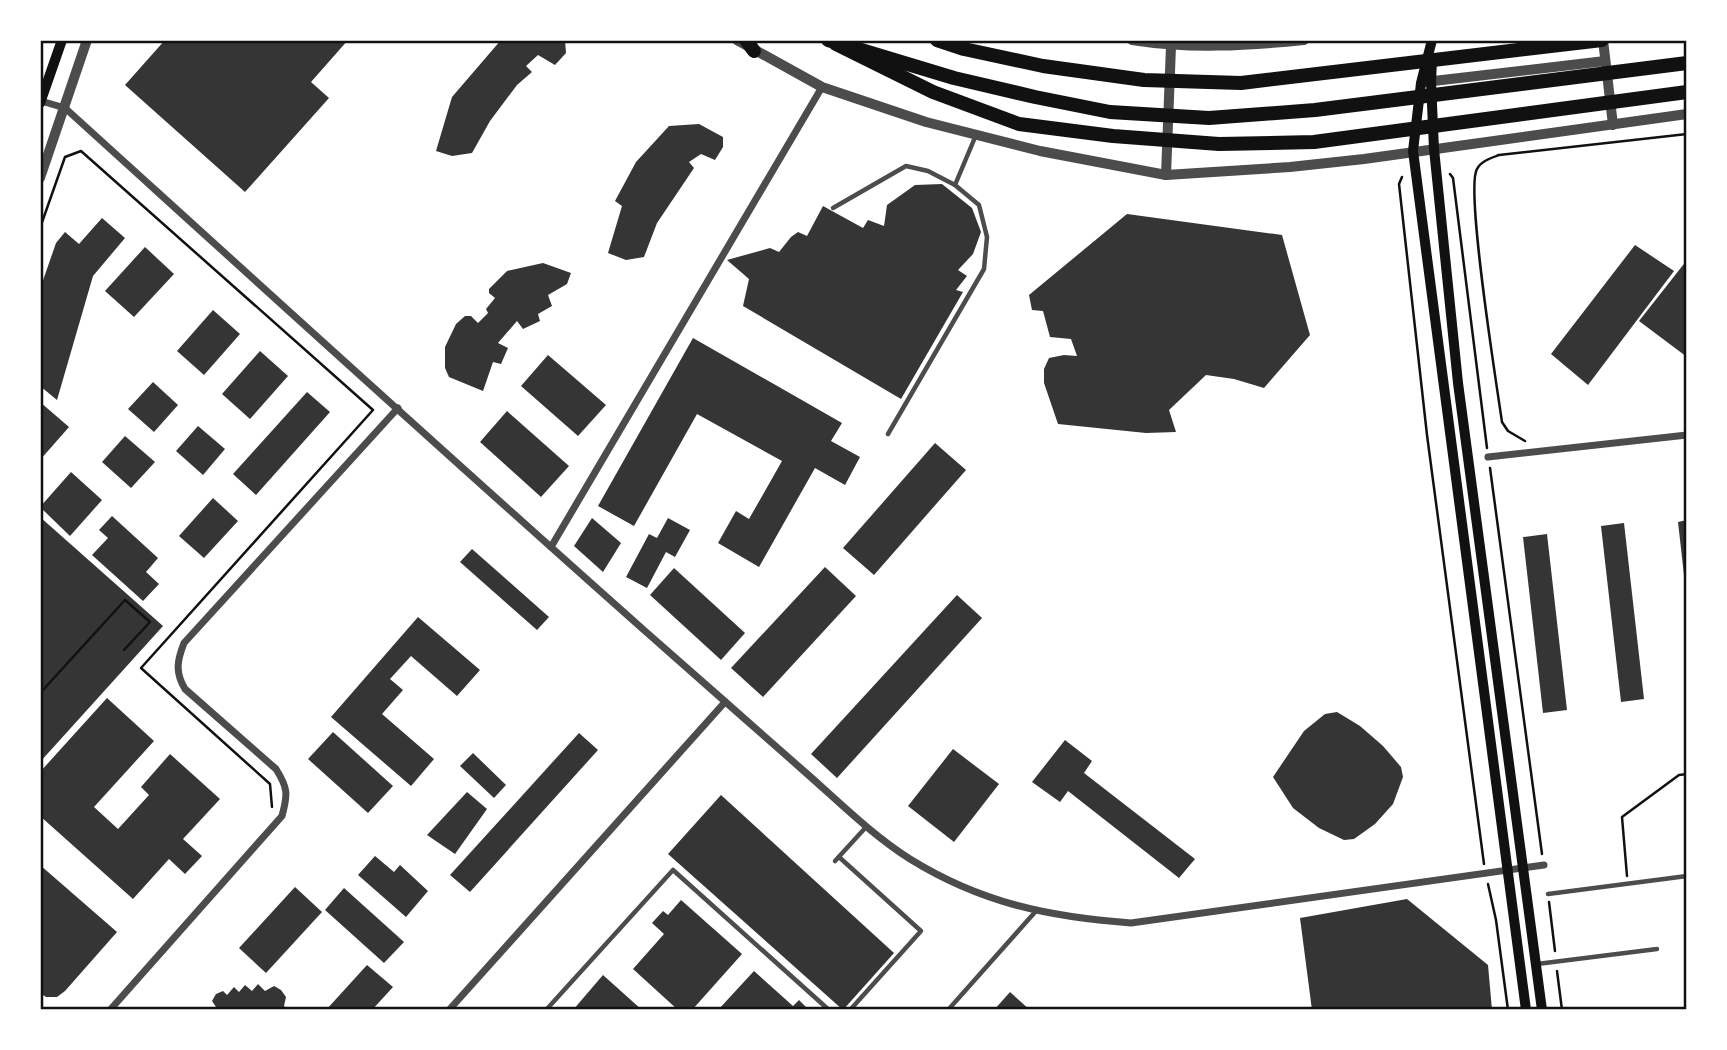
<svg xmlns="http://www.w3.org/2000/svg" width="1727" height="1050" font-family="'PT Sans Narrow',sans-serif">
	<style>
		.building { fill: #353535 }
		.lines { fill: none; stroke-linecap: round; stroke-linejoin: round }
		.path { stroke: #111; stroke-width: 2.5 }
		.service { stroke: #4c4c4c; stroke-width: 4.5 }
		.minor { stroke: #4c4c4c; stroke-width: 7 }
		.tertiary { stroke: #4c4c4c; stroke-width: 10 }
		.secondary { stroke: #111; stroke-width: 10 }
		.trunk { stroke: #111; stroke-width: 14 }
		.motorway { stroke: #111; stroke-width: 14 }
		.neatline { fill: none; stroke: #111; stroke-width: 2.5 }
	</style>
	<rect width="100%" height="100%" fill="#fff"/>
	<g class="building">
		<path d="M165 40H348L311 82 329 98 245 192 125 85Z"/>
		<path d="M501 40H565L566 53 555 65 538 55 526 66 532 72 517 85 490 121 472 153 452 156 436 151 452 97Z"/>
		<path d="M699 124 723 137V147L715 160 701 154 689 162 694 168 657 223 644 257 626 260 608 253 622 206 615 201 636 162 669 126Z"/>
		<path d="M942 184 972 208 981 232 973 254 958 270 967 276 956 290 963 292 901 399 743 306 749 279 727 260 770 248 779 252 791 237 798 232 807 236 823 206 863 228 868 220 884 226 887 205 915 185Z"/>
		<path d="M1127 214 1282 235 1310 335 1264 388 1234 379 1206 375 1169 410 1176 432 1146 433 1058 424 1044 383V369L1049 358 1064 355 1077 356 1071 339 1050 337 1043 311 1032 310 1029 295Z"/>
		<path d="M102 218 125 238 93 276 57 400 40 386V289L56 243 65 232 79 244Z"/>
		<path d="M1635 245 1674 271 1588 385 1551 354Z"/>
		<path d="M145 247 174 274 134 317 105 291Z"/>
		<path d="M1687 260V357L1639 321Z"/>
		<path d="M543 263 571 273 567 284 548 295 552 306 538 314 540 321 523 329 517 321 498 343 508 348 501 364 493 362 483 391 449 377 445 368V347L456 324 465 316H471L478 323 488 313 486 309 495 298 489 293V289L507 271Z"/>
		<path d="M213 310 240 334 204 375 177 351Z"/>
		<path d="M693 338 842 423 831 441 860 457 845 485 815 468 759 567 718 543 736 511 749 519 782 461 697 414 634 526 598 506Z"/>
		<path d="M260 351 288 376 250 419 222 394Z"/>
		<path d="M548 355 606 405 578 436 521 386Z"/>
		<path d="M153 382 178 405 154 432 128 409Z"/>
		<path d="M307 392 330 412 256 495 233 474Z"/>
		<path d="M40 402 69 427 40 460Z"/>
		<path d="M507 411 569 466 541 497 480 442Z"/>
		<path d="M198 426 225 449 203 475 176 451Z"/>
		<path d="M125 436 155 462 131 488 102 462Z"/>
		<path d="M935 443 966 470 874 575 843 548Z"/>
		<path d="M71 472 102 500 70 536 40 507Z"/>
		<path d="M213 498 238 521 204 558 179 536Z"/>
		<path d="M112 516 158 558 146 572 159 584 143 601 92 555 108 538 99 530Z"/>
		<path d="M40 517 163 626 40 762Z"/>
		<path d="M592 518 621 543 603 572 574 546Z"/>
		<path d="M668 518 690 530 675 557 666 552 647 588 626 577 649 534 657 538Z"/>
		<path d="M1687 520V584H1685L1678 522Z"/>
		<path d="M1624 523 1644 699 1621 702 1601 526Z"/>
		<path d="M1547 534 1567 710 1543 713 1523 537Z"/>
		<path d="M472 549 549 617 537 630 460 562Z"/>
		<path d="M825 567 856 596 763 697 731 668Z"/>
		<path d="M674 568 745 633 721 660 650 595Z"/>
		<path d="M957 595 982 618 837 778 811 754Z"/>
		<path d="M418 617 480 670 457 696 411 656 390 679 403 690 382 714 434 759 411 786 331 717Z"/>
		<path d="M107 698 154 741 94 807 118 829 149 795 141 787 170 754 220 799 183 839 202 856 185 874 169 859 133 899 40 816V772Z"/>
		<path d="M1337 712 1360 726 1383 746 1401 767 1403 777 1393 804 1375 824 1354 839 1344 840 1319 828 1293 808 1273 777 1304 731 1325 714Z"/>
		<path d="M333 732 393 786 368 813 308 759Z"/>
		<path d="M579 733 598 750 470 892 450 875Z"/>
		<path d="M1065 740 1092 761 1084 773 1195 859 1179 878 1068 791 1060 802 1032 782Z"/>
		<path d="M953 749 999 784 954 842 908 806Z"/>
		<path d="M473 753 506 785 494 798 460 766Z"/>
		<path d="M467 792 487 809 455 854 427 835Z"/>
		<path d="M721 795 894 953 843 1010 668 854Z"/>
		<path d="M375 856 394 872 400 865 428 891 406 917 358 875Z"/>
		<path d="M40 865 117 932 65 991 57 997H46L40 993Z"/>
		<path d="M295 887 322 912 266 973 239 948Z"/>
		<path d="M344 888 404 942 384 963 325 910Z"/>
		<path d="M1407 899 1488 965 1492 1010H1312L1300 918Z"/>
		<path d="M681 900 742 954 692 1010H678L633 969 664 934 652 923 663 911 668 915Z"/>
		<path d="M367 965 393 987 372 1010H326Z"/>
		<path d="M754 971 793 1006 799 1000 809 1010H718Z"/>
		<path d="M603 975 642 1010H573Z"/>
		<path d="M258 984 265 991 274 986 281 990 286 997 284 1006 288 1010H214L216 1007 212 1001 216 994 223 991 227 995 234 987 239 992 245 985 252 991Z"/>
		<path d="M1010 992 1030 1010H994Z"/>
	</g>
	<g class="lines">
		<g class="path">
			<path d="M1450 174 1453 178 1487 448"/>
			<path d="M1402 177 1399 184 1427 435 1484 864"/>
			<path d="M40 228 65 157 81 151 373 410 141 668 270 784 272 807"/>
			<path d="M1525 441 1508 431 1502 422C1497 387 1465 188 1477 169 1481 161 1491 158 1499 155L1687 134"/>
			<path d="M1490 468 1542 854"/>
			<path d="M40 690 42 691 125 600 150 622 124 650"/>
			<path d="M1627 876 1622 817 1679 775 1687 774"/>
			<path d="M1488 884 1496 920 1508 1010"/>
			<path d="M1549 902 1555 951"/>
			<path d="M1557 971 1562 1010"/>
		</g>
		<g class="service">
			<path d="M833 208 906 166 928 171 955 185"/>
			<path d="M888 434 984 269 987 237 979 205 955 185 976 135"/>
			<path d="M839 857 921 931 850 1010"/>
			<path d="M835 861 867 826"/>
			<path d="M1548 894 1687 876"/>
			<path d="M1537 964 1657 949"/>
			<path d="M546 1010 673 870 829 1010"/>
			<path d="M948 1010 1036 911"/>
		</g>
		<g class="minor">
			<path d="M41 101 65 108C258 283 450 458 645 631 698 678 752 725 805 772 838 801 872 835 910 859 981 903 1049 917 1131 923L1544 865"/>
			<path d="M1488 457 1687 435"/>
			<path d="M551 547 822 87"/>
			<path d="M110 1010 282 816C288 794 288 788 276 769L185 689C175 672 177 661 184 643L398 408"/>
			<path d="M449 1010 725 702"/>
		</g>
		<g class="tertiary">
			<path d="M737 40 822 87 926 122 1040 151 1166 175 1290 167 1364 159 1687 114"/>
			<path d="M1132 40C1189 49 1246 46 1304 40"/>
			<path d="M1603 40 1613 125"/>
			<path d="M1425 82 1605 61"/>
			<path d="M1166 175 1171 46"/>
			<path d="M40 178 87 40"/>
		</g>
		<g class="secondary">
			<path d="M1432 40 1421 83 1413 151 1526 1010"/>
			<path d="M1432 60 1431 82 1434 149 1458 383 1542 1010"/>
			<path d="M40 103 62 40"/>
		</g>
		<g class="trunk">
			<path d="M746 40 754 51"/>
			<path d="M828 40 954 78 1035 97 1110 112 1209 118 1315 110 1687 63"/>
			<path d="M937 40 964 49 1043 66 1144 80 1241 83 1602 40"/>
		</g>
		<path class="motorway" d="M836 44 933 92 1019 124 1113 136 1219 144 1314 142 1687 92"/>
	</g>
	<rect width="1727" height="1050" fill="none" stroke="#ffffff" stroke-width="84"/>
	<rect x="42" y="42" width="1643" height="966" class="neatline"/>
</svg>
